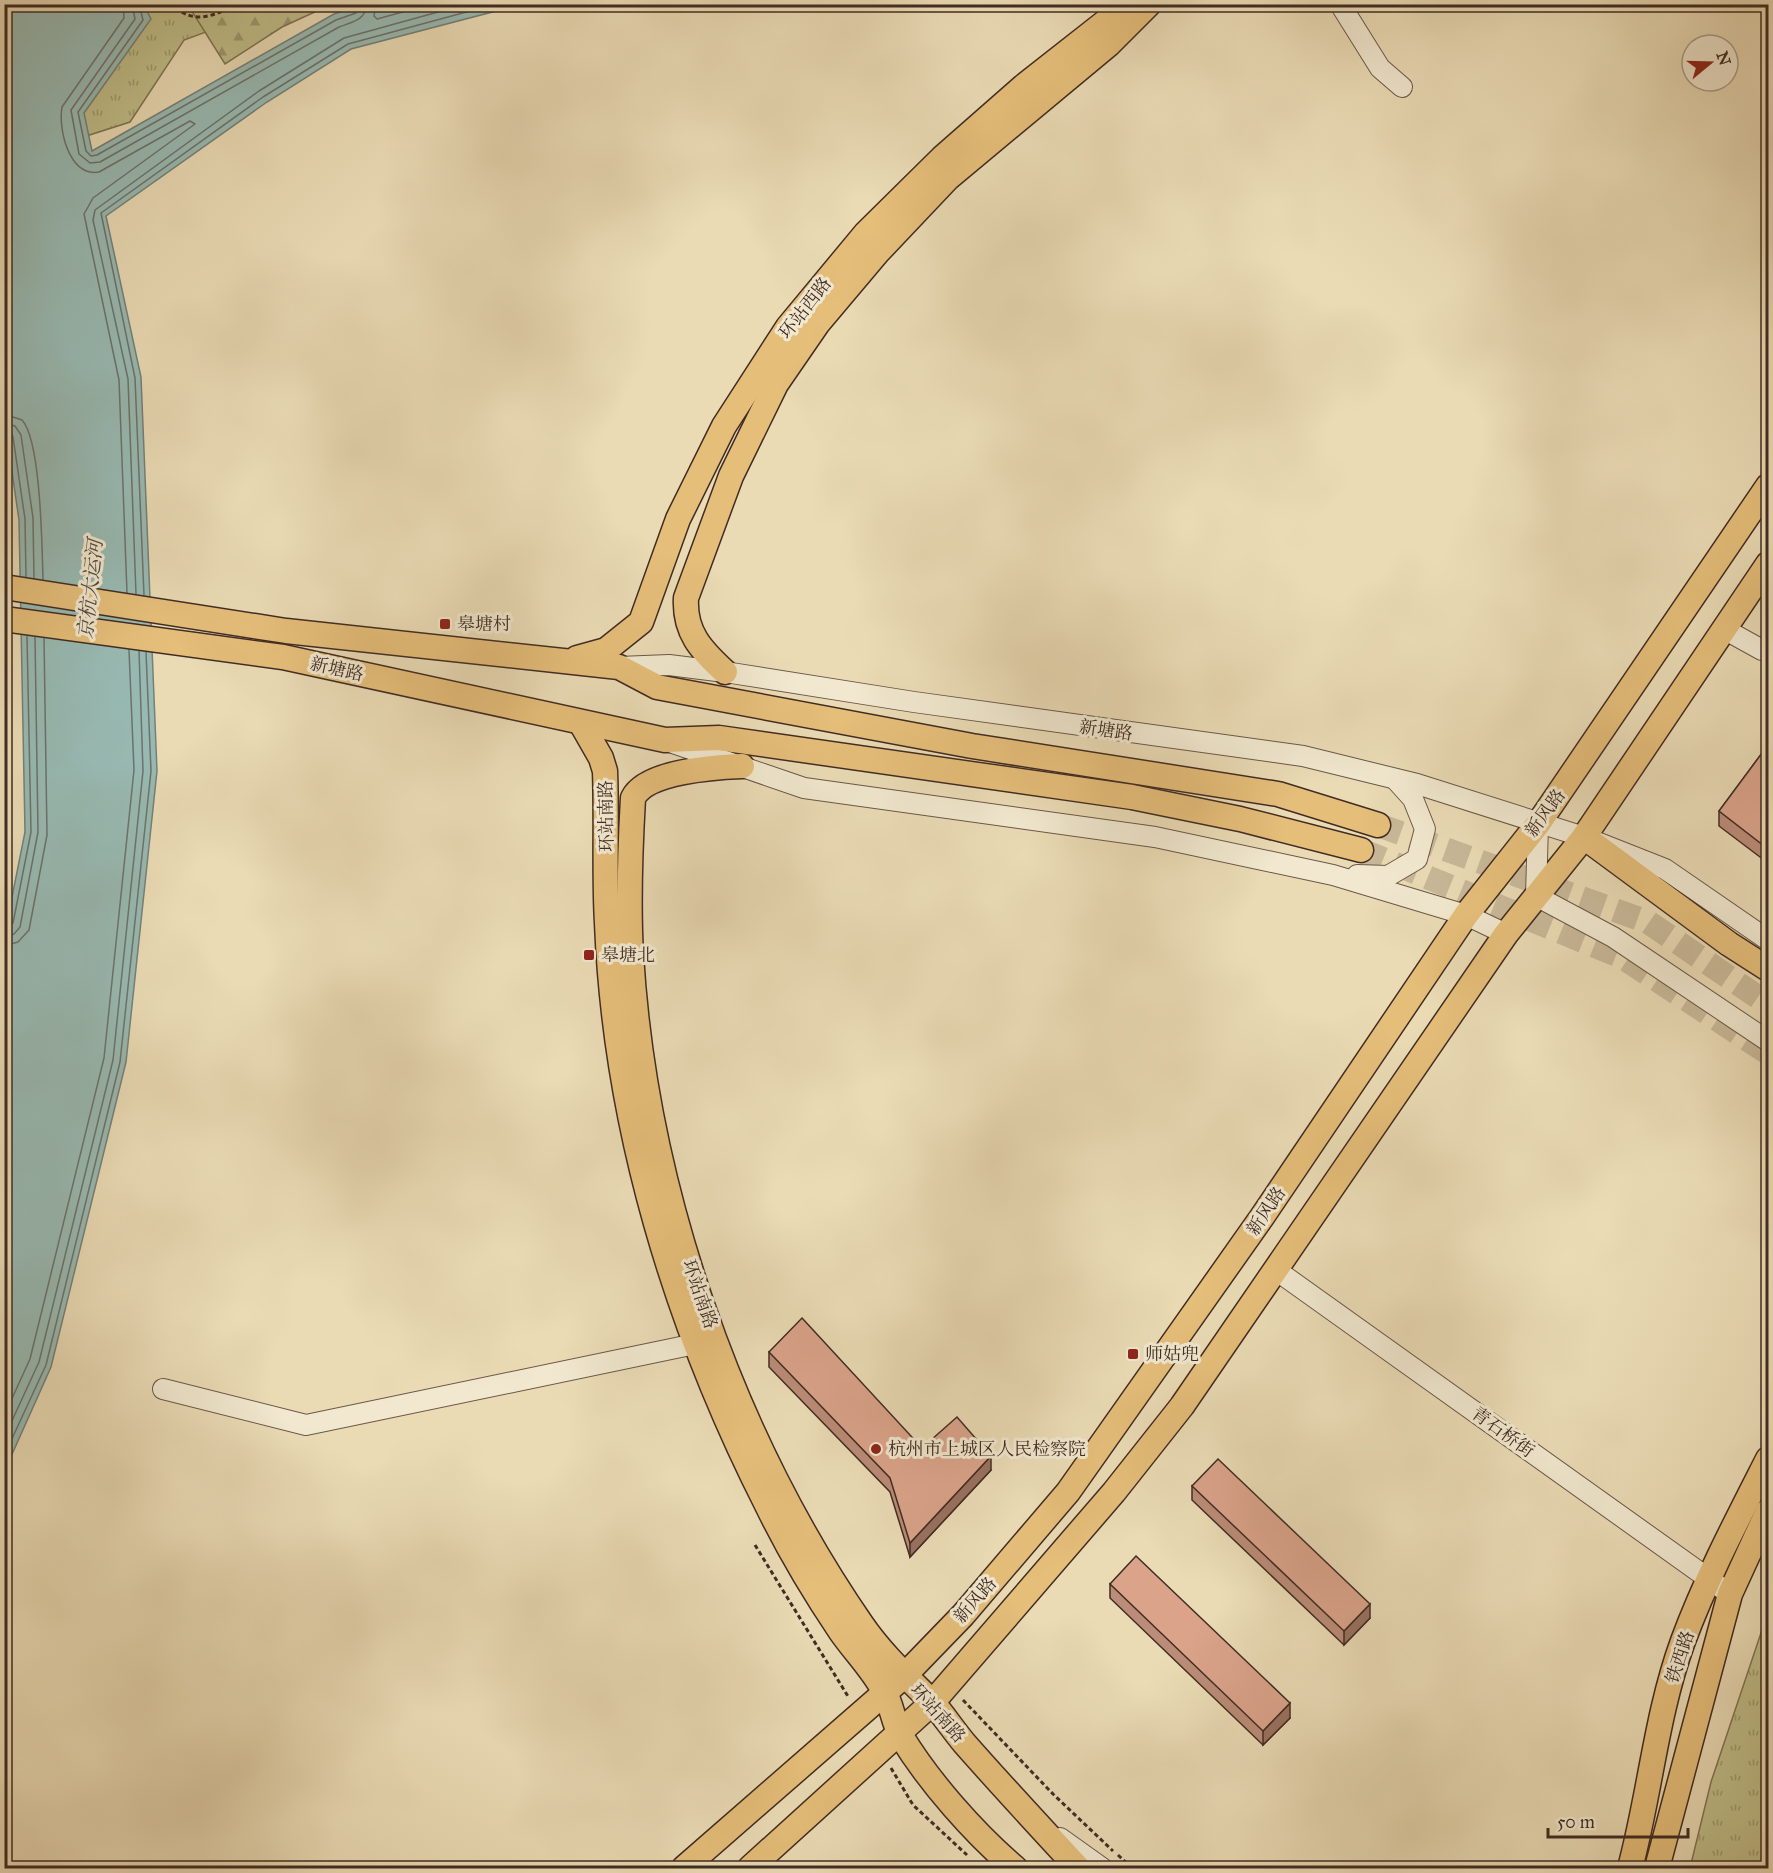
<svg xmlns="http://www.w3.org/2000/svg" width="1773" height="1873" font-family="'IM FELL Great Primer','Noto Serif SC',serif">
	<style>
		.grass { fill: url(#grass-tufts); stroke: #807456; stroke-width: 1.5 }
		.forest { fill: url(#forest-firs); stroke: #807456; stroke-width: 1.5 }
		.water { fill: #98bab3; stroke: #758179; stroke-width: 1.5 }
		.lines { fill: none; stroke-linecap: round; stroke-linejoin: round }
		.shore { stroke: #6c736b; stroke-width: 1.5 }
		.major-tunnel { stroke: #c8b898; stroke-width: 24; stroke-dasharray: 24 12; stroke-linecap: butt }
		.minor-casing { stroke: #6b5848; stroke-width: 22 }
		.major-casing { stroke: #412c23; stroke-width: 27 }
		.path { stroke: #412c23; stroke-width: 3; stroke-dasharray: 4.5 3; stroke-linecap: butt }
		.minor { stroke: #f1e8cf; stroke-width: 20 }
		.major { stroke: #e5be7a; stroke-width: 24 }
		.wall { fill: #bb8c77; stroke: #412c23; stroke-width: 1.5 }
		.shaded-wall { fill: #997261; stroke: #412c23; stroke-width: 1.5 }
		.building { fill: #daa38a; stroke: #412c23; stroke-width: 1.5 }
		.poi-dot { fill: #8f2418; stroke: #f1e8cf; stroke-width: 2 }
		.labels { text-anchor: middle; stroke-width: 6; stroke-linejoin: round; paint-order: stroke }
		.street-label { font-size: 18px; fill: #412c23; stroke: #f1e8cf }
		.poi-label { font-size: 18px; fill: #412c23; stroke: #f1e8cf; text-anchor: start }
		.water-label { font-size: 20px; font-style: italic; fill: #524840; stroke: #f1e8cf }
	</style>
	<defs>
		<pattern id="grass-tufts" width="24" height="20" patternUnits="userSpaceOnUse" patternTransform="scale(1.5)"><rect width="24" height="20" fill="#bfbd88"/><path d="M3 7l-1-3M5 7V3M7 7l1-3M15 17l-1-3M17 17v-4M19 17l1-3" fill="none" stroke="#9d9a6f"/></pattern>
		<pattern id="forest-firs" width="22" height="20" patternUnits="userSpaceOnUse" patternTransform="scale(1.5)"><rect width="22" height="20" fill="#bfbd88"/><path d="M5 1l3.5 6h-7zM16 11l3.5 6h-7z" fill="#9d9a6f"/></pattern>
	</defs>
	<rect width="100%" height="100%" fill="#eadbb5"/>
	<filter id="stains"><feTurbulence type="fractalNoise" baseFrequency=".00333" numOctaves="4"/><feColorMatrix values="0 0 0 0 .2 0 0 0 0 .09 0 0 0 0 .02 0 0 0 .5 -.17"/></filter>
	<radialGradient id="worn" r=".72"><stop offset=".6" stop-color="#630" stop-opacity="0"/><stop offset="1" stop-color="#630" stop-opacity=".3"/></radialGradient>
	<g class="grass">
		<path d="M5 5H270L271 8 184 40 130 122 5 162Z"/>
		<path d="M1768 1612V1868H1690L1711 1782Z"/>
	</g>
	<path class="forest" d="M188 5H330L282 27 225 64Z"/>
	<path class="water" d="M5 5H144L151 19 84 113 92 151 334 14 361 5H519L351 49 267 102 106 216 141 377 157 771 126 1062 51 1367 5 1470 4 937 25 832 19 520 4 417Z"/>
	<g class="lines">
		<g class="shore">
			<path d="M123 4 124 18 62 107C58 129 69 177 99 172L190 121 195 124 93 198 84 214 119 380 127 593"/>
			<path d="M132 4 135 19 71 110 79 154 90 163 100 162 339 27C352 22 366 20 367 4"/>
			<path d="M139 4 143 20 78 112 86 151 91 156 97 155 336 20 356 13 359 4"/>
			<path d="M376 4 374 16 377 19 432 4"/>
			<path d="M4 414 22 420C41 440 42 548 43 579"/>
			<path d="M4 423 15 426 21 435 33 518 34 578"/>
			<path d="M4 431 10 432 13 437 25 519 26 577"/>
			<path d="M136 594 128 379 93 220 95 210 259 91 344 38 467 4"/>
			<path d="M144 595 135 378 101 213 263 97 348 44 496 4"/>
			<path d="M4 929 13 923 31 832 27 636"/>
			<path d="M4 937 14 934 20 927 38 832 35 637"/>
			<path d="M4 946 18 942 29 930 47 835 44 638"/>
			<path d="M4 1416 30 1359 104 1058 134 770 129 650"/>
			<path d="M4 1438 39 1362 113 1060 143 771 139 651"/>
			<path d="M4 1456 46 1365 120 1062 151 771 146 652"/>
		</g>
		<g class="major-tunnel">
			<path d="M1378 825 1648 922 1768 1004"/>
			<path d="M1361 850 1622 957 1768 1053"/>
		</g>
		<g class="minor-casing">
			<g id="minor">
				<path d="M1340 4 1380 68 1402 87"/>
				<path d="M1724 629 1762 650H1768"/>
				<path d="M619 667 669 665 725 672 914 702 1303 756 1417 784 1584 837 1665 869 1768 940"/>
				<path d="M673 743 804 788 1155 837 1333 875 1466 915 1506 934"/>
				<path d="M1538 824 1536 896 1613 937 1768 1041"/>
				<path d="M1357 875 1388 876 1417 859 1425 829 1413 799 1395 779"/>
				<path d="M1276 1270 1730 1594"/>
				<path d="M163 1389 306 1425 695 1344"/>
				<path d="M1060 1838 1102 1868"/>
			</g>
		</g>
		<g class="major-casing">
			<g id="major">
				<path d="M4 587 286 631 619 667 657 687 972 746 1278 794 1378 825"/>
				<path d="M4 619 283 657 665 740 719 738 1132 797 1240 819 1361 850"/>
				<path d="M577 658 606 650 641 622 678 519 724 426 788 327 866 233 942 158 1024 86 1113 16 1124 4"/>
				<path d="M725 672C701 650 684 632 686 598L731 476 776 384 818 323 877 253 948 178 1109 44 1149 4"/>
				<path d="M581 723 601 758 605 771C607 822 604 872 607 923 615 1126 676 1326 768 1507 789 1550 814 1592 841 1632 855 1652 873 1670 884 1691 892 1705 893 1722 901 1736 929 1782 974 1833 1015 1868"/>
				<path d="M742 766C716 767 646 771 633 798 630 850 628 903 631 955 645 1187 730 1434 862 1625 882 1654 907 1677 931 1701 943 1714 953 1730 965 1744 1002 1786 1040 1827 1078 1868"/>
				<path d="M1584 837 1729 944 1768 969"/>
				<path d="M684 1868 904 1676 963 1615 1068 1492 1262 1217 1466 915 1538 824 1768 486"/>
				<path d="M750 1868 932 1703 1114 1492 1182 1406 1506 934 1584 837 1768 564"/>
				<path d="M1630 1868C1650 1794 1656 1715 1683 1641 1706 1579 1738 1518 1768 1459"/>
				<path d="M1657 1868 1730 1594 1768 1511"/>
			</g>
		</g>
		<g class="path">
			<path d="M169 4C198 26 209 16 240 4"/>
			<path d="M755 1545 849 1698"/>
			<path d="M963 1700 1053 1794 1113 1851"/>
			<path d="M891 1768 913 1805 967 1855"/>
			<path d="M1118 1855 1132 1868"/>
		</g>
		<use href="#minor" class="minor"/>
		<use href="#major" class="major"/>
	</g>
	<g class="wall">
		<path d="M1768 745V863L1719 826V811Z"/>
		<path d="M769 1352 922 1448 991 1470 910 1557 890 1492 769 1367Z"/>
		<path d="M1192 1486 1370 1618 1344 1645 1192 1500Z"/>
		<path d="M1110 1584 1290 1718 1263 1745 1110 1598Z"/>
	</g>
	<g class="shaded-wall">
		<path d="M991 1456V1470L910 1557V1543Z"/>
		<path d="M1370 1604V1618L1344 1645V1631Z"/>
		<path d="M1290 1703V1718L1263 1745V1731Z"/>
	</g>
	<g class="building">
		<path d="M1768 745V849L1719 811Z"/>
		<path d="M802 1318 922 1448 957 1417 991 1456 910 1543 890 1478 769 1352Z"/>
		<path d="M1218 1459 1370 1604 1344 1631 1192 1486Z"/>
		<path d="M1136 1556 1290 1703 1263 1731 1110 1584Z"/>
	</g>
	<g class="poi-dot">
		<rect x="439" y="618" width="12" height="12" rx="3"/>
		<rect x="583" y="949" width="12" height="12" rx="3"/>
		<rect x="1127" y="1348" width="12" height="12" rx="3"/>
		<circle cx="876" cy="1449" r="6"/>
	</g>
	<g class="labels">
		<g class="street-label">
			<text transform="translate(805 308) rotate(-52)" y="6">环站西路</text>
			<text transform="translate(337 669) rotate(13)" y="6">新塘路</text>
			<text transform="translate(1106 730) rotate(8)" y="6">新塘路</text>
			<text transform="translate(1545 813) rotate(-54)" y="6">新风路</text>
			<text transform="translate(606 816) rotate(-91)" y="6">环站南路</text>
			<text transform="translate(1266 1211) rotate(-56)" y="6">新风路</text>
			<text transform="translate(700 1294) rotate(71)" y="6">环站南路</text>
			<text transform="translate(1503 1432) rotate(36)" y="6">青石桥街</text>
			<text transform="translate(975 1600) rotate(-49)" y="6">新风路</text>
			<text transform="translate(1680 1657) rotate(-72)" y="6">铁西路</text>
			<text transform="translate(938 1713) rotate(48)" y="6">环站南路</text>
		</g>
		<g class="poi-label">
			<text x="457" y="630">皋塘村</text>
			<text x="601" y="961">皋塘北</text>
			<text x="1145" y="1360">师姑兜</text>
			<text x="888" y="1455">杭州市上城区人民检察院</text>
		</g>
		<g class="water-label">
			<text transform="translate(90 589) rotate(-84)" y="7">京杭大运河</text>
		</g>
	</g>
	<rect width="1773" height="1873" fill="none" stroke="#eadbb5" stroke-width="24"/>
	<rect x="6" y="6" width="1761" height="1861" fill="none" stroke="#412c23" stroke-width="3"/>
	<rect x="12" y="12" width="1749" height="1849" fill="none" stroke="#412c23" stroke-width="1.5"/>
	<g transform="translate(1710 63) rotate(71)"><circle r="28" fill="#f1e8cf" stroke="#ab9d8a" stroke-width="1.5"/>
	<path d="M0-4.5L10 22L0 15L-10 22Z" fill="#8f2418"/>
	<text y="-9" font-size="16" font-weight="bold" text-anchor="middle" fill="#412c23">N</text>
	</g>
	<path d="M1548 1828v9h140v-9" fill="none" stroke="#412c23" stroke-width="3"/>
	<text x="1557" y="1828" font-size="18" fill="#412c23" stroke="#f1e8cf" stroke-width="4.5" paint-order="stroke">50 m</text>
	<rect width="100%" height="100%" filter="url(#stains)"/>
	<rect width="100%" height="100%" fill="url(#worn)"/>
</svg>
